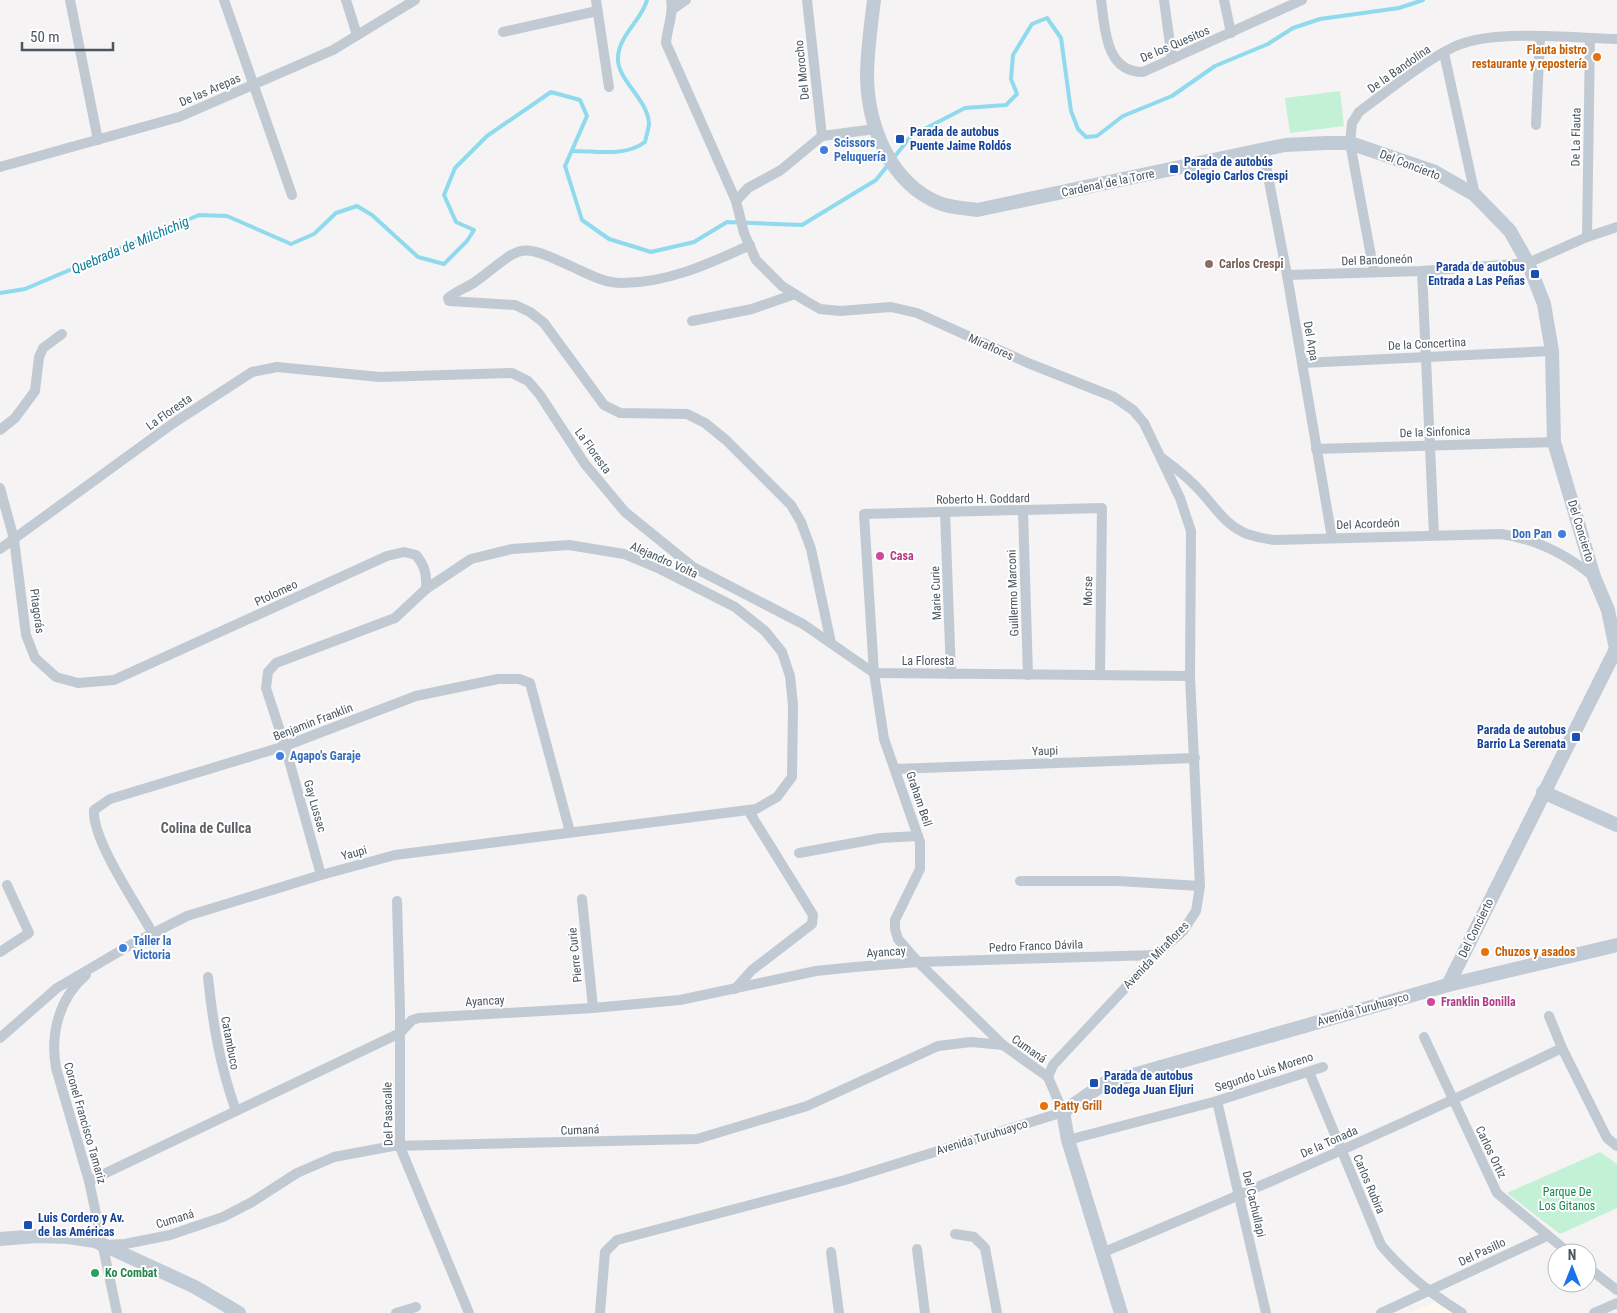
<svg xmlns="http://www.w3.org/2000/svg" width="1617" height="1313" font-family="'Roboto Condensed',sans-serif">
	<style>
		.commercial { fill: #fdf9ef }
		.green { fill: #c3f1d5 }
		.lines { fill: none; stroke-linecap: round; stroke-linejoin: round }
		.stream { stroke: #90daee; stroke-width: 4 }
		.street { stroke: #c1cad2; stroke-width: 10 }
		.secondary { stroke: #c1cbd6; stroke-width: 14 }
		.food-dot { fill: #e8710a; stroke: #fff; stroke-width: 2 }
		.transit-dot { fill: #1a4fb4; stroke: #fff; stroke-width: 2 }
		.shop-dot { fill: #3f7fe0; stroke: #fff; stroke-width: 2 }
		.education-dot { fill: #8d6e63; stroke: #fff; stroke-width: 2 }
		.hotel-dot { fill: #d1479c; stroke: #fff; stroke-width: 2 }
		.leisure-dot { fill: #2e9e5b; stroke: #fff; stroke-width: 2 }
		.labels { text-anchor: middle; stroke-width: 4; stroke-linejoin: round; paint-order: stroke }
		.street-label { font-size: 12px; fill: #4a5661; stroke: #fff }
		.food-label { font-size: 12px; font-weight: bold; fill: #c56008; stroke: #fff; text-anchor: start }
		.transit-label { font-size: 12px; font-weight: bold; fill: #164399; stroke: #fff; text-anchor: start }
		.shop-label { font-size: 12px; font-weight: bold; fill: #366cbe; stroke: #fff; text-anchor: start }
		.education-label { font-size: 12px; font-weight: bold; fill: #785e54; stroke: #fff; text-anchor: start }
		.hotel-label { font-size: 12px; font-weight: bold; fill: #b23c85; stroke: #fff; text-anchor: start }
		.park-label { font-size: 12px; fill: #17864f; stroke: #fff }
		.leisure-label { font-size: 12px; font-weight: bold; fill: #27864d; stroke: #fff; text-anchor: start }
		.water-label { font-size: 14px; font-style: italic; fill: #0c7c9b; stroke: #fff }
		.neighbourhood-label { font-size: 14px; font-weight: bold; fill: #5f6368; stroke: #fff }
	</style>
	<rect width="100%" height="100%" fill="#f5f3f3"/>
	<path class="commercial" d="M1435 1302 1453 1313H1409Z"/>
	<g class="green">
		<path d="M1340 91 1344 126 1290 133 1285 98Z"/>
		<path d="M1600 1152 1617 1164V1208L1560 1234 1507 1193Z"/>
	</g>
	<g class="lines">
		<g class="stream">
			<path d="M573 151C597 151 625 157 645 142 646 136 649 128 649 123 647 98 617 80 618 58 618 36 642 20 647 0"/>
			<path d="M0 293 25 289 199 215 227 216 291 244 314 234 336 213 357 206 372 215 418 257 444 264 467 241 474 230 456 222 444 195 455 168 487 136 551 92 580 100 587 116 565 166 582 220 609 239 651 252 694 242 727 222 802 225 876 180 911 136 965 108 1006 105 1017 94 1011 79 1013 55 1032 24 1047 18 1061 38 1071 111 1078 129 1086 137 1097 136 1123 116 1172 96 1215 66 1268 44 1293 28 1320 19 1399 8 1423 0"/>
		</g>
		<g class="street">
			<path d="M70 0 98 140"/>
			<path d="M224 0 292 195"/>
			<path d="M346 0 357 35"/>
			<path d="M596 0 609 87"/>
			<path d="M671 0C674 14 667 28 666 43L736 201"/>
			<path d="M807 0 822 136"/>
			<path d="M1101 0C1105 28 1105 72 1143 72L1302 0"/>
			<path d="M1164 0 1172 59"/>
			<path d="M1224 0 1231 33"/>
			<path d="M673 9 686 0"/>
			<path d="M503 32 597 11"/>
			<path d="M1444 53 1475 195"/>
			<path d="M1536 125 1540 37"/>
			<path d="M1263 150 1287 275 1332 538"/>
			<path d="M0 167 179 117 333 50 415 0"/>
			<path d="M1587 237 1590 38"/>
			<path d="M750 245C709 264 667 283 622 283 605 283 590 275 575 268 515 240 524 246 475 282 466 288 456 291 448 298L449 301 515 305 530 312 544 323 604 405 620 413 687 414 705 423 726 440 791 505 801 522 811 549 831 643"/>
			<path d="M1422 271 1434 535"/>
			<path d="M1374 272 1350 143 1352 123 1359 112C1385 93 1435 52 1464 43 1503 30 1575 38 1617 39"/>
			<path d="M1287 275 1422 271 1528 263 1587 237 1617 227"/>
			<path d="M692 321 752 309 795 294"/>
			<path d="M1303 363 1552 351"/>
			<path d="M0 430 15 418 35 391 39 357 43 348 62 334"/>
			<path d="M1316 449 1554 442"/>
			<path d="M1162 458C1177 469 1191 480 1203 494 1216 509 1227 526 1247 534 1256 537 1265 539 1274 540L1501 534C1537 539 1566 554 1594 577"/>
			<path d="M0 488 14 539 26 635 35 658 56 677 78 683 114 680 387 556 404 552 416 555C425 566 427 575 426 589"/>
			<path d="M1023 510 1028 675"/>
			<path d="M945 512 951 674"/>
			<path d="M0 549 172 424 252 372 277 367 380 377 512 373 528 381 540 395 585 464 625 512 693 567 803 624 874 673 1190 676"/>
			<path d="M895 769 1195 758"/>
			<path d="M799 853 881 838 918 836"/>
			<path d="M1020 881H1118L1200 886"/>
			<path d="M582 899 593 1008"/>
			<path d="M397 901 400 1011V1147L469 1313"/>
			<path d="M153 934C137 905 92 840 94 810L110 799 285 746 416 696 498 679H519L530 683 570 832"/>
			<path d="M0 952 29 933 7 885"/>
			<path d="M86 975C59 998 50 1034 56 1068L89 1181 117 1313"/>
			<path d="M208 977C213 1025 220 1066 236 1111"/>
			<path d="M735 989 752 970 812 924 813 915 748 810"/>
			<path d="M1549 1016 1562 1048 1607 1138 1617 1146"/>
			<path d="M1424 1037 1497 1193 1569 1253"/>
			<path d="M0 1038 57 988 132 944 187 916 321 875 395 855 756 809 777 797 792 777 793 705 790 676 782 652 765 631 735 607 660 569 624 554 569 545 512 549 471 559 426 589 395 618 276 663 268 672 266 688 285 746 321 875"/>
			<path d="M1003 1045 918 962 898 939 895 929V920L920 869V842L884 739 874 673 864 514 1102 508 1100 674"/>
			<path d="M1309 1072 1381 1245C1404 1273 1431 1294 1462 1313"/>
			<path d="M1217 1101 1266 1313"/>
			<path d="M1068 1140 1217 1101 1323 1067"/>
			<path d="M89 1181 400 1033 412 1020 419 1018 593 1008 680 1000 816 971 855 967 918 962 1156 955"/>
			<path d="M955 1234 974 1237 985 1248 997 1313"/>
			<path d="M104 1245 125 1244 170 1235 223 1217 252 1202 297 1173 334 1157 393 1146 697 1139 807 1106 938 1046 971 1042 1003 1045 1048 1077"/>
			<path d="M917 1249 925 1313"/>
			<path d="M831 1252 839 1313"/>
			<path d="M1104 1252C1259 1188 1411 1121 1562 1048"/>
			<path d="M1587 1267 1617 1290"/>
			<path d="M396 1313 416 1307"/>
			<path d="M600 1313 605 1252 617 1240 845 1180 1063 1112 1048 1077 1053 1065 1156 955 1183 931 1196 911 1200 886 1190 676 1191 531 1180 498 1144 423 1133 410 1114 397 1028 363 917 313 891 307 840 311 820 309 806 301 782 286 756 260 744 233 736 201 748 188 781 170 822 136 875 129"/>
			<path d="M1381 1313 1547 1236"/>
			<path d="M1594 1313 1617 1303"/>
		</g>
		<g class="secondary">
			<path d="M874 0C871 25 867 51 867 77 868 126 890 183 939 203 951 208 965 208 977 210L1285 145 1326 143H1350L1435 172 1475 195 1510 231 1528 263 1544 304 1552 351 1554 442 1594 577 1608 610 1616 649 1448 985"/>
			<path d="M1543 792 1617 825"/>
			<path d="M0 1239 37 1236 68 1237 95 1241 195 1287 239 1313"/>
			<path d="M1121 1313 1068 1140 1063 1112 1105 1083 1448 985 1617 945"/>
		</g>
	</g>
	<g class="food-dot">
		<circle cx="1597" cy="57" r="5"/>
		<circle cx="1485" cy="952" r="5"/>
		<circle cx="1044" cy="1106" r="5"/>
	</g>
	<g class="transit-dot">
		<rect x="895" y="134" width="10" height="10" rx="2.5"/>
		<rect x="1169" y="164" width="10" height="10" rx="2.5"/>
		<rect x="1530" y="269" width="10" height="10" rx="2.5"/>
		<rect x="1571" y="732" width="10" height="10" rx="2.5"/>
		<rect x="1089" y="1078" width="10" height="10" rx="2.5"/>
		<rect x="23" y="1220" width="10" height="10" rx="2.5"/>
	</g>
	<g class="shop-dot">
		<circle cx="824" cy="150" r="5"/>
		<circle cx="1562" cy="534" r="5"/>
		<circle cx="280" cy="756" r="5"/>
		<circle cx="123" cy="948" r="5"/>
	</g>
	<circle class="education-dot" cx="1209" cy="264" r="5"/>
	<g class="hotel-dot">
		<circle cx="880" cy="556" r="5"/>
		<circle cx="1431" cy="1002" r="5"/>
	</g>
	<circle class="leisure-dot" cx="95" cy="1273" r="5"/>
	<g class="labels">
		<g class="street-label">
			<text transform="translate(1175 44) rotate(-23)" y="4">De los Quesitos</text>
			<text transform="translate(1399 69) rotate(-35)" y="4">De la Bandolina</text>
			<text transform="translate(802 70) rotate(-96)" y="4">Del Morocho</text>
			<text transform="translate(210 90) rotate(-23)" y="4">De las Arepas</text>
			<text transform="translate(1576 137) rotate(-89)" y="4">De La Flauta</text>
			<text transform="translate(1410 165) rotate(21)" y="4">Del Concierto</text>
			<text transform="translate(1108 183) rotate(-12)" y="4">Cardenal de la Torre</text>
			<text transform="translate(1377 260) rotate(-2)" y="4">Del Bandoneón</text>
			<text transform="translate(1311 341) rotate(80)" y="4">Del Arpa</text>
			<text transform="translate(1427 344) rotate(-3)" y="4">De la Concertina</text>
			<text transform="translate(991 347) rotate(24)" y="4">Miraflores</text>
			<text transform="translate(169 412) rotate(-35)" y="4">La Floresta</text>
			<text transform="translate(1435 432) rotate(-2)" y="4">De la Sinfonica</text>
			<text transform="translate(593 451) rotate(54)" y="4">La Floresta</text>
			<text transform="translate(983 499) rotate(-1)" y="4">Roberto H. Goddard</text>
			<text transform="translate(1368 524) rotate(-2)" y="4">Del Acordeón</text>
			<text transform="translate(1581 531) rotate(73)" y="4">Del Concierto</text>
			<text transform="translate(664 560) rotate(24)" y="4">Alejandro Volta</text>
			<text transform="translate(1088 591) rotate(-89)" y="4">Morse</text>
			<text transform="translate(276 593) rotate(-25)" y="4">Ptolomeo</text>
			<text transform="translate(936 593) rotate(-92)" y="4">Marie Curie</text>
			<text transform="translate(1013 593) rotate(-92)" y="4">Guillermo Marconi</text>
			<text transform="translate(37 611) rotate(82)" y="4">Pitagorás</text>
			<text x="928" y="665">La Floresta</text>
			<text transform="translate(313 722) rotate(-21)" y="4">Benjamin Franklin</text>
			<text transform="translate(1045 751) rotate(-2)" y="4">Yaupi</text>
			<text transform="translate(919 799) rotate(71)" y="4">Graham Bell</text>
			<text transform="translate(315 806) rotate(74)" y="4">Gay Lussac</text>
			<text transform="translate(354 853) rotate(-15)" y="4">Yaupi</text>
			<text transform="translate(1476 928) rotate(-64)" y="4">Del Concierto</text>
			<text transform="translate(1036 946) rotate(-2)" y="4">Pedro Franco Dávila</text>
			<text transform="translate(886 952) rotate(-4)" y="4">Ayancay</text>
			<text transform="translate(575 955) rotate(-96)" y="4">Pierre Curie</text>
			<text transform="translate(1156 955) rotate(-46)" y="4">Avenida Miraflores</text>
			<text transform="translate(485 1001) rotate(-3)" y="4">Ayancay</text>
			<text transform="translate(1363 1009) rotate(-16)" y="4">Avenida Turuhuayco</text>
			<text transform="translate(230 1043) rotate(79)" y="4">Catambuco</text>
			<text transform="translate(1029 1049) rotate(35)" y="4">Cumaná</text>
			<text transform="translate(1264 1072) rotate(-18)" y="4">Segundo Luis Moreno</text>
			<text transform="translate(388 1114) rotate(-91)" y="4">Del Pasacalle</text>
			<text transform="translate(85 1123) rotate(74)" y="4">Coronel Francisco Tamariz</text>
			<text transform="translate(580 1130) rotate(-2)" y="4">Cumaná</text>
			<text transform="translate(982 1137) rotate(-17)" y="4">Avenida Turuhuayco</text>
			<text transform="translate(1329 1142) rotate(-24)" y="4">De la Tonada</text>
			<text transform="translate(1491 1152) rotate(64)" y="4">Carlos Ortiz</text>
			<text transform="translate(1369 1184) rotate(67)" y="4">Carlos Rubira</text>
			<text transform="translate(1254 1204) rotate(77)" y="4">Del Cachullapi</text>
			<text transform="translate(175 1219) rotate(-17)" y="4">Cumaná</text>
			<text transform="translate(1482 1252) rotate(-25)" y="4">Del Pasillo</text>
		</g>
		<g class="food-label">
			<text x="1587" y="54" text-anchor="end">Flauta bistro<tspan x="1587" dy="14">restaurante y repostería</tspan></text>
			<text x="1495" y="956">Chuzos y asados</text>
			<text x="1054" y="1110">Patty Grill</text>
		</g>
		<g class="transit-label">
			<text x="910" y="136">Parada de autobus<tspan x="910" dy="14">Puente Jaime Roldós</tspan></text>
			<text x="1184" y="166">Parada de autobús<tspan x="1184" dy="14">Colegio Carlos Crespi</tspan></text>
			<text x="1525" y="271" text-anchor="end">Parada de autobus<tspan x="1525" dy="14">Entrada a Las Peñas</tspan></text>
			<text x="1566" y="734" text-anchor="end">Parada de autobus<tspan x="1566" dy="14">Barrio La Serenata</tspan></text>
			<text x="1104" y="1080">Parada de autobus<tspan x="1104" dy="14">Bodega Juan Eljuri</tspan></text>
			<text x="38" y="1222">Luis Cordero y Av.<tspan x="38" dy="14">de las Américas</tspan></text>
		</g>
		<g class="shop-label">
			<text x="834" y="147">Scissors<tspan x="834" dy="14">Peluquería</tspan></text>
			<text x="1552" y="538" text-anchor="end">Don Pan</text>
			<text x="290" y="760">Agapo's Garaje</text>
			<text x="133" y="945">Taller la<tspan x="133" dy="14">Victoria</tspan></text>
		</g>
		<g class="education-label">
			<text x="1219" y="268">Carlos Crespi</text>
		</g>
		<g class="hotel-label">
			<text x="890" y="560">Casa</text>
			<text x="1441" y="1006">Franklin Bonilla</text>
		</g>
		<g class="park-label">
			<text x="1567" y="1196">Parque De<tspan x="1567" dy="14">Los Gitanos</tspan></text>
		</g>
		<g class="leisure-label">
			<text x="105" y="1277">Ko Combat</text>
		</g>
		<g class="water-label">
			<text transform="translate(130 245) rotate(-23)" y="5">Quebrada de Milchichig</text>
		</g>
		<g class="neighbourhood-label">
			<text x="206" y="833">Colina de Cullca</text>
		</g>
	</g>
	<g transform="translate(1572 1268)"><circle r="24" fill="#ffffff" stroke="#b7bbc0"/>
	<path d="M0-4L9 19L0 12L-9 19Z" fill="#1a73e8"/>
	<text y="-8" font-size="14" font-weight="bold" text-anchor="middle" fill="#4a5661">N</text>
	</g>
	<path d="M22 42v8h91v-8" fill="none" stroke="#4a5661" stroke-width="2.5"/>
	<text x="30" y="42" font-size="15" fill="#4a5661" stroke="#ffffff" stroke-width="4" paint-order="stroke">50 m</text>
</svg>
